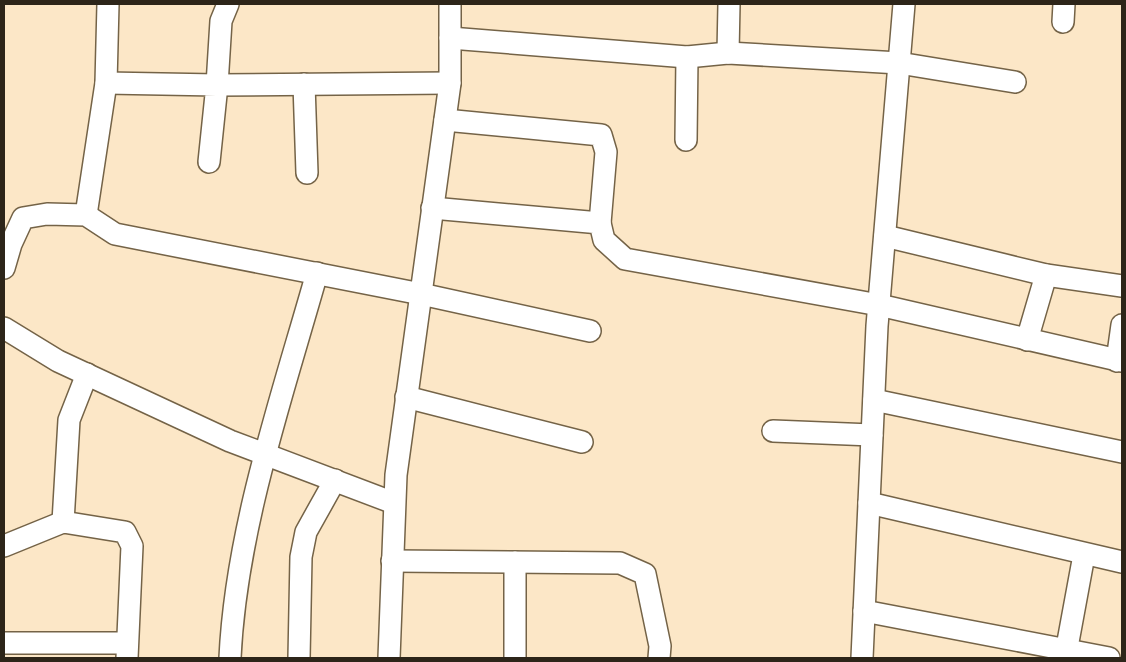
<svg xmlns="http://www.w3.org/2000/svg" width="1126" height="662" font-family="Jost,sans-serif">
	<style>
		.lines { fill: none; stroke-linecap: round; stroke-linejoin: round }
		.minor-casing { stroke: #746347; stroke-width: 24 }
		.minor { stroke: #fff; stroke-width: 21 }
	</style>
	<rect width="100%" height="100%" fill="#fce7c7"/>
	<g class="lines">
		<g class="minor-casing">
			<g id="minor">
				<path d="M228 4 221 21 217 85 450 83"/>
				<path d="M1063 22 1064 4"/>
				<path d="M450 38 687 57 728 53 899 63 1015 82"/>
				<path d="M728 53 729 4"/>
				<path d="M106 83 217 85 209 162"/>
				<path d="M304 84 307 173"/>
				<path d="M445 120 601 135 606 152 600 223"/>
				<path d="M686 140 687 57"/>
				<path d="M432 208 600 223 604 240 625 259 879 305 1122 361"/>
				<path d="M86 215 106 83 108 4"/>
				<path d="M885 236 1046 275 1122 286"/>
				<path d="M4 268 11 244 23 218 47 214 86 215 115 234 421 294 590 331"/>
				<path d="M4 328 58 361 230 441 394 503"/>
				<path d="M1027 340 1046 275"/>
				<path d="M1117 361 1122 325"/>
				<path d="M406 397 582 442"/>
				<path d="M874 400 1122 452"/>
				<path d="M773 431 872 435"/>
				<path d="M869 503 1122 562"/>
				<path d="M63 522 69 420 87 374"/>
				<path d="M4 546 63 522 125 532 132 546 127 658"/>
				<path d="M392 561 620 563 645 574 660 646 659 658"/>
				<path d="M864 611 1109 658"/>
				<path d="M4 643H127"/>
				<path d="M230 658C236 529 282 397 317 273"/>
				<path d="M299 658 301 557 306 532 335 480"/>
				<path d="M389 658 396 475 450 83V4"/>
				<path d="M515 658V562"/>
				<path d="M862 658 877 326 904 4"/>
				<path d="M1065 658 1084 555"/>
			</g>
		</g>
		<use href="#minor" class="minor"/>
	</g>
	<rect width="1126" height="662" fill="none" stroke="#2d2519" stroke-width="10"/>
</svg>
